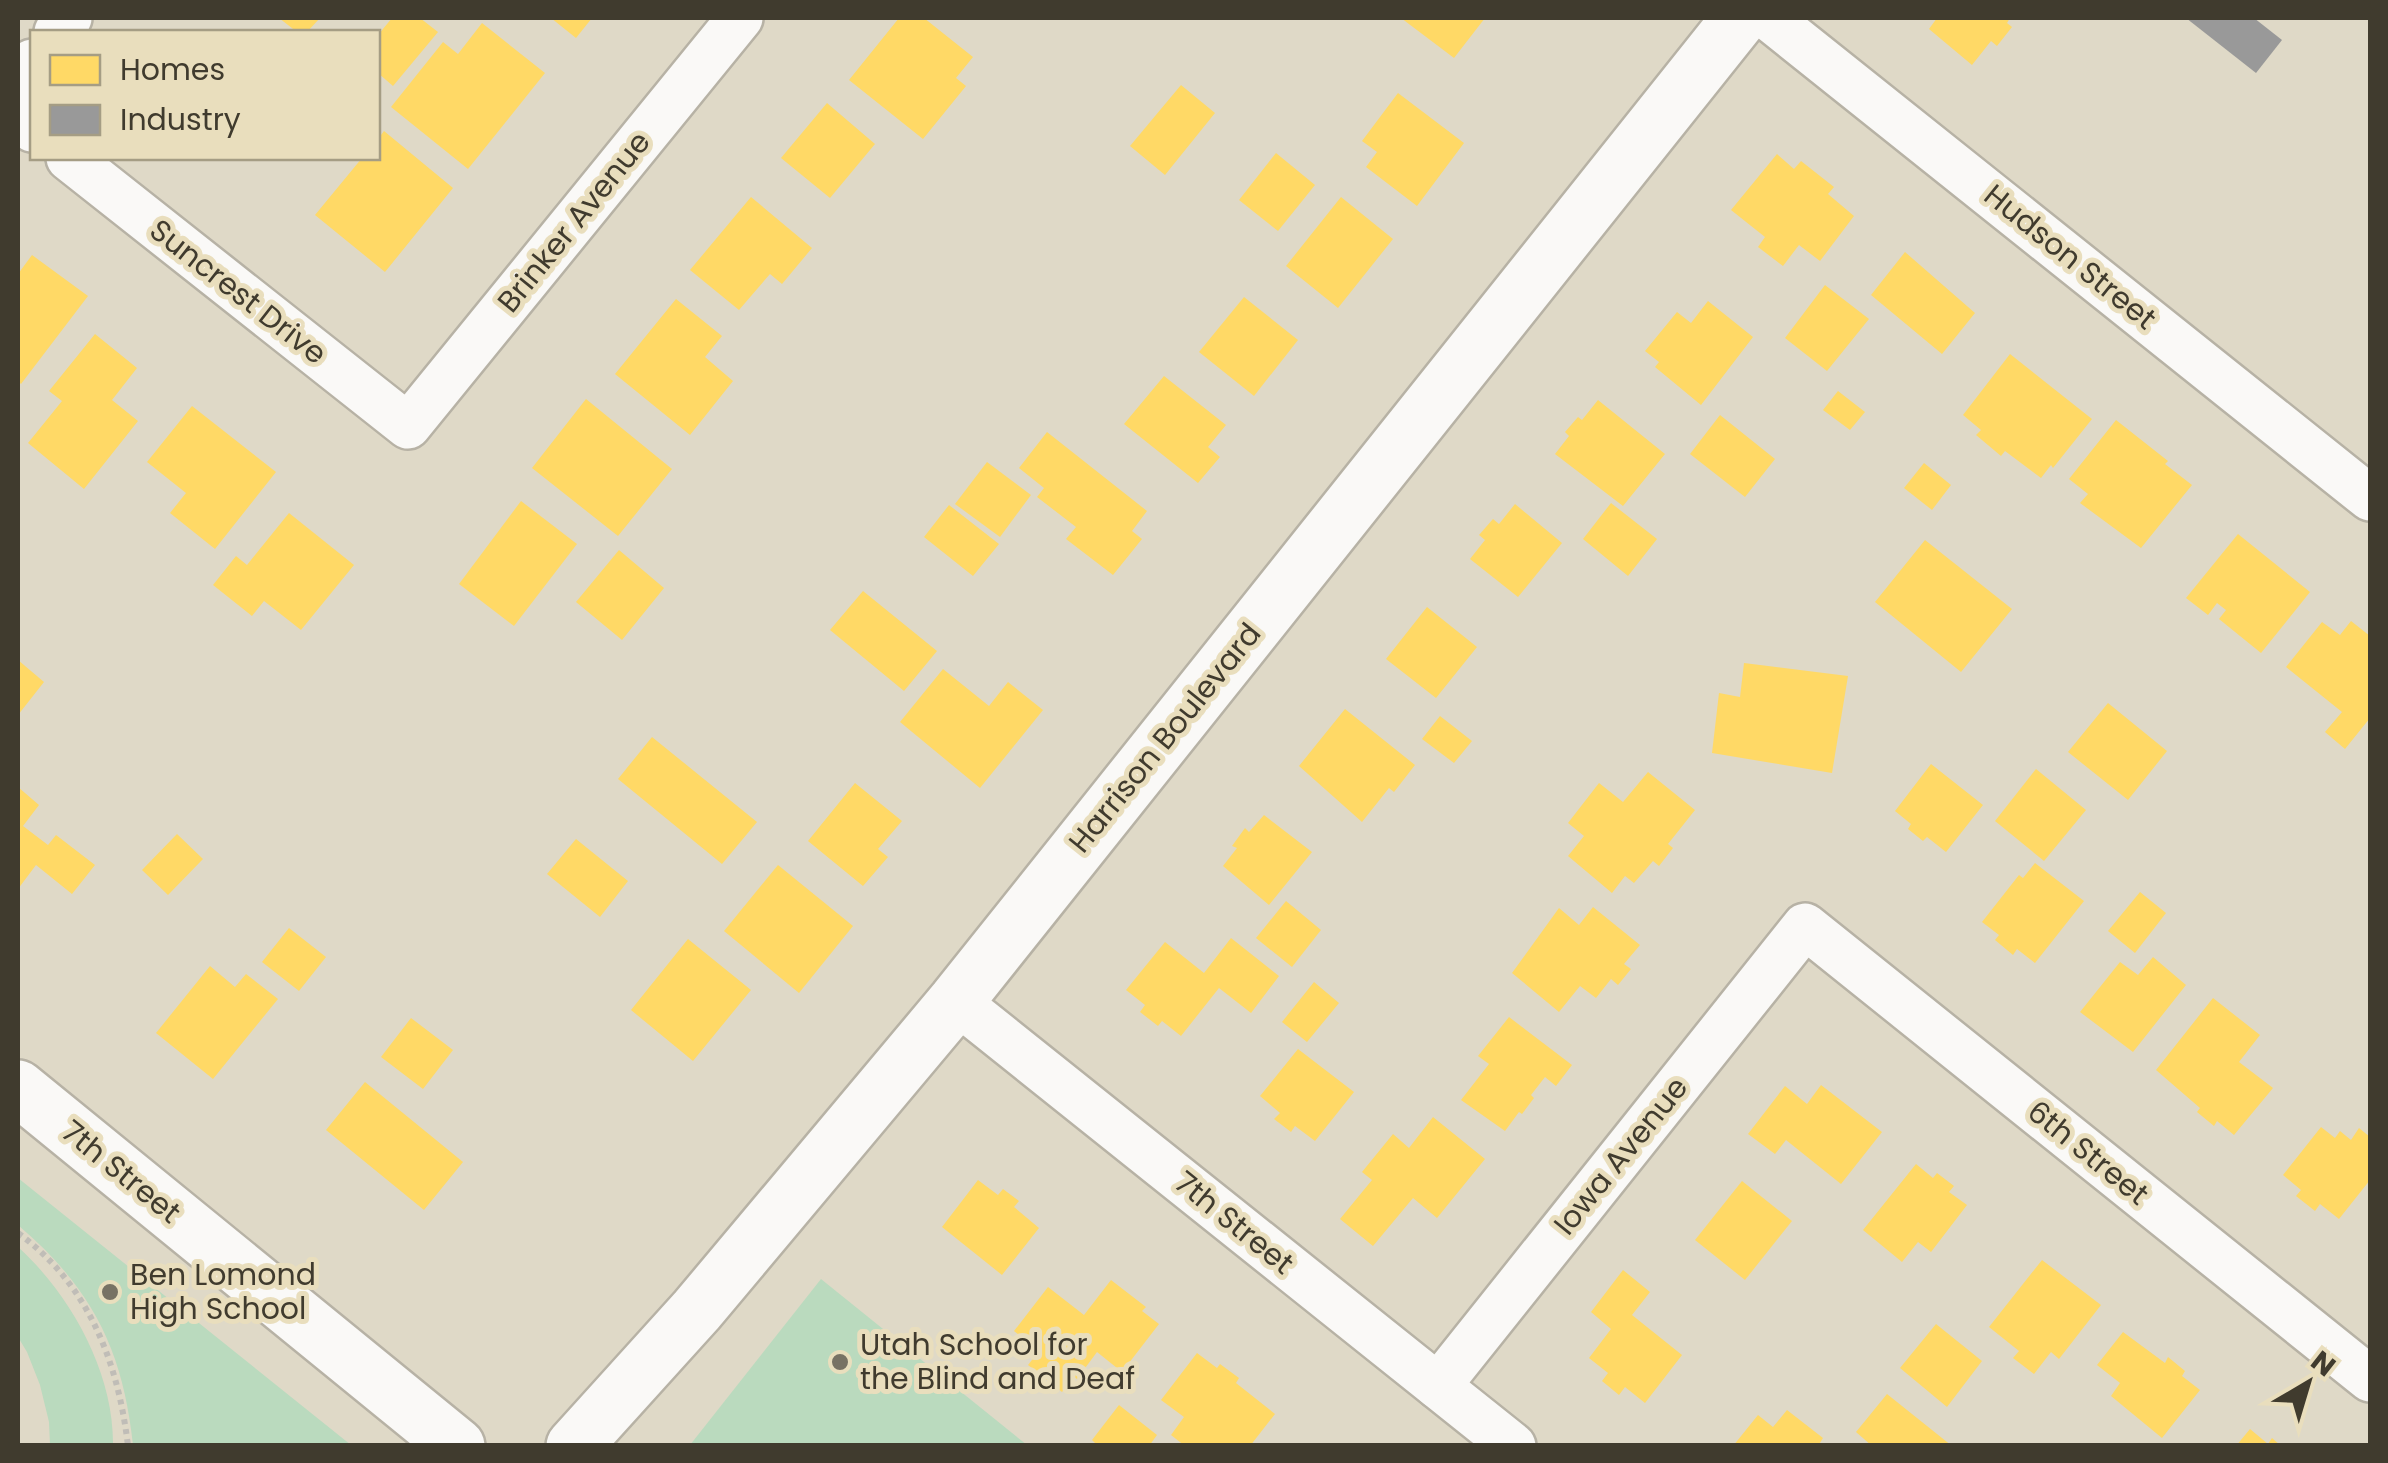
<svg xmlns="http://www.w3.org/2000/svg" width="2388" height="1463" font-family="Poppins,sans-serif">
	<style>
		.green { fill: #badabe }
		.homes { fill: #ffd966 }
		.industry { fill: #999 }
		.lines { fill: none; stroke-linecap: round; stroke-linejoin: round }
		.minor-casing { stroke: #b7b2a5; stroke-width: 50 }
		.tertiary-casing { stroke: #b7b2a5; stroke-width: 60 }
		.secondary-casing { stroke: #b7b2a5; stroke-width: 60 }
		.path { stroke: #c0bdb7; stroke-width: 6; stroke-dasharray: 5 5; stroke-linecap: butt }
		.minor { stroke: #faf9f7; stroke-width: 45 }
		.tertiary { stroke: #faf9f7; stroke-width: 55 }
		.secondary { stroke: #faf9f7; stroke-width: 55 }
		.poi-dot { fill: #787264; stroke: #e9debd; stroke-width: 4 }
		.labels { text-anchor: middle; stroke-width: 10; stroke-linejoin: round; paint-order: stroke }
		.street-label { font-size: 30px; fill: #403b2e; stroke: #e9debd }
		.poi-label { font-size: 30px; fill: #403b2e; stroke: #e9debd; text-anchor: start }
	</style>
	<rect width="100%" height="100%" fill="#dfd9c7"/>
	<g class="green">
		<path d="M18 1178 351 1445H133C123 1350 92 1288 18 1225Z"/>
		<path d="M18 1247C70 1294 114 1372 113 1445H50L49 1422 40 1385 27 1352 18 1337Z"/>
		<path d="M821 1279 1027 1445H690Z"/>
	</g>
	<g class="homes">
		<path d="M279 18H320L307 32H297Z"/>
		<path d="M392 18H420L438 32 393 86 378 73V35Z"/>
		<path d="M551 18H592L576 38Z"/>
		<path d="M899 18H924L973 57 956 78 966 86 923 139 849 80Z"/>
		<path d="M1401 18H1485L1454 58Z"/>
		<path d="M1937 18H2010L2007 23 2012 27 1997 46 1991 41 1972 65 1929 29Z"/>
		<path d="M482 23 545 73 468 169 391 107 443 42 458 54Z"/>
		<path d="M1181 85 1215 113 1165 175 1130 146Z"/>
		<path d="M1398 93 1464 143 1417 206 1366 167 1377 152 1362 141Z"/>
		<path d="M827 103 875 144 830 198 781 158Z"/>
		<path d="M384 131 453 188 385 272 315 215 362 158H378V139Z"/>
		<path d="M1276 153 1315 185 1278 231 1239 200Z"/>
		<path d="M1777 154 1794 169 1801 161 1834 187 1828 194 1854 216 1820 261 1799 245 1783 266 1758 247 1765 237 1731 210Z"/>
		<path d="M751 197 812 248 782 284 770 274 739 310 690 270Z"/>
		<path d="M1341 197 1393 239 1338 308 1286 266Z"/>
		<path d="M1905 252 1975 313 1942 354 1871 295Z"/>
		<path d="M32 255 88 296 21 384 18 381V274Z"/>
		<path d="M1825 285 1869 319 1827 371 1785 338Z"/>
		<path d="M1244 297 1298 340 1254 396 1199 352Z"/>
		<path d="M676 299 722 336 705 357 733 381 690 435 615 374Z"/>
		<path d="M1708 301 1753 337 1701 405 1655 367 1659 362 1645 351 1677 312 1691 323Z"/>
		<path d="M95 334 137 368 112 400 138 421 84 489 28 443 62 401 49 391Z"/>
		<path d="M2010 354 2092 419 2053 468 2051 465 2041 478 2005 451 2001 456 1976 435 1981 430 1963 415Z"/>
		<path d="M1164 376 1226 425 1208 447 1220 457 1198 483 1124 424Z"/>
		<path d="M1838 391 1865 412 1850 430 1823 410Z"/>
		<path d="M586 399 672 469 618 536 532 468Z"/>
		<path d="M1598 400 1665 454 1623 506 1555 454 1569 436 1565 432 1578 417 1582 420Z"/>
		<path d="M192 406 276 472 215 549 170 513 186 493 147 462Z"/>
		<path d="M1720 415 1775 459 1745 497 1690 454Z"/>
		<path d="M2116 420 2168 461 2165 464 2192 485 2141 548 2080 503 2088 494 2069 479Z"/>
		<path d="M1047 432 1147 511 1132 531 1142 539 1113 575 1066 539 1076 527 1037 497 1044 488 1019 468Z"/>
		<path d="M987 462 1031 495 1000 537 955 504Z"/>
		<path d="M1924 463 1951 485 1932 510 1904 488Z"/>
		<path d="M521 501 577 544 514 626 459 584Z"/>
		<path d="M1611 503 1657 539 1628 576 1583 539Z"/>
		<path d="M1515 504 1562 543 1518 597 1470 559 1485 540 1479 535 1493 519 1499 524Z"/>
		<path d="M949 505 999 544 973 576 924 537Z"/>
		<path d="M289 513 354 565 301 630 264 601 252 616 213 585 236 556 247 565Z"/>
		<path d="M2238 534 2310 592 2261 653 2219 619 2226 610 2217 603 2208 615 2186 598Z"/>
		<path d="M1925 540 2012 609 1961 672 1875 602Z"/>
		<path d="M619 550 664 588 622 640 576 602Z"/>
		<path d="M863 591 937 651 904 691 830 630Z"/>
		<path d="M1427 607 1477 647 1436 698 1386 659Z"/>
		<path d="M2351 621 2370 636V718L2345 749 2325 732 2342 712 2286 667 2322 622 2340 635Z"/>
		<path d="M18 660 44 682 18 715Z"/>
		<path d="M1744 663 1848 676 1832 773 1712 753 1719 693 1740 697Z"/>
		<path d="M943 669 989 706 1008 682 1043 710 980 788 900 722Z"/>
		<path d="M2108 703 2167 751 2128 800 2068 752Z"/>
		<path d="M1345 709 1415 765 1394 792 1389 788 1362 822 1299 766Z"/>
		<path d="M1440 716 1472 741 1454 763 1422 739Z"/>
		<path d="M652 737 757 822 722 864 618 779Z"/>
		<path d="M1931 764 1983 805 1946 852 1927 837 1923 841 1908 829 1911 824 1895 811Z"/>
		<path d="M2036 769 2086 810 2044 861 1995 821Z"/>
		<path d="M1648 772 1695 810 1668 844 1673 848 1659 866 1653 861 1634 883 1625 876 1612 893 1568 856 1584 836 1568 823 1599 783 1623 802Z"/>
		<path d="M855 783 902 821 878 849 888 857 863 886 808 841Z"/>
		<path d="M18 787 39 805 23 826 48 845 56 835 95 865 72 894 36 865 18 889Z"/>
		<path d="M1264 815 1312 852 1269 905 1223 866 1237 848 1232 846 1245 828 1249 832Z"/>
		<path d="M177 834 203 859 168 895 142 870Z"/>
		<path d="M576 839 628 881 600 917 547 874Z"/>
		<path d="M2035 863 2084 901 2035 963 2017 949 2013 955 1995 940 1999 935 1982 922 2019 875 2023 878Z"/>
		<path d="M778 865 853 926 799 993 724 931Z"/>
		<path d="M2140 892 2166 913 2135 953 2108 931Z"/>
		<path d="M1286 901 1321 930 1292 967 1256 938Z"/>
		<path d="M1593 907 1640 945 1624 964 1631 969 1618 985 1611 979 1596 998 1580 986 1559 1012 1512 973 1559 908 1579 925Z"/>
		<path d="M289 928 326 957 299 991 262 962Z"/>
		<path d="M1231 938 1279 976 1251 1013 1219 988 1181 1036 1162 1021 1158 1026 1140 1012 1145 1005 1126 990 1165 942 1204 973Z"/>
		<path d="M688 939 751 990 693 1061 631 1010Z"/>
		<path d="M2153 957 2186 985 2133 1052 2080 1012 2120 962 2138 975Z"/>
		<path d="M210 966 235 987 246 974 278 999 213 1079 156 1033Z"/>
		<path d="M1314 982 1339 1003 1307 1042 1282 1022Z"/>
		<path d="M2213 998 2260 1035 2239 1062 2273 1088 2234 1135 2217 1121 2214 1126 2197 1112 2200 1108 2156 1070Z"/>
		<path d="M1509 1017 1572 1065 1556 1086 1545 1077 1531 1095 1534 1098 1522 1114 1519 1112 1505 1131 1461 1100 1489 1064 1478 1056Z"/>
		<path d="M411 1018 453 1050 423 1089 381 1057Z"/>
		<path d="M1298 1049 1354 1092 1315 1141 1295 1126 1291 1132 1274 1119 1280 1113 1260 1096Z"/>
		<path d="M365 1082 463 1162 424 1210 326 1130Z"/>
		<path d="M1821 1085 1882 1132 1841 1184 1786 1140 1775 1154 1748 1134 1785 1086 1807 1104Z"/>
		<path d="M1433 1117 1485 1159 1437 1218 1413 1198 1373 1246 1340 1219 1372 1180 1362 1172 1393 1134 1409 1148Z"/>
		<path d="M2321 1127 2335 1138 2340 1131 2351 1140 2359 1128 2370 1137V1180L2339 1219 2320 1204 2315 1211 2296 1196 2301 1190 2283 1175Z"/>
		<path d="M1916 1164 1933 1178 1937 1173 1954 1186 1949 1192 1967 1205 1931 1252 1918 1242 1902 1262 1863 1230Z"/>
		<path d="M978 1180 998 1195 1003 1189 1019 1201 1014 1207 1039 1228 1002 1275 942 1227Z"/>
		<path d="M1742 1181 1792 1221 1745 1280 1695 1240Z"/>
		<path d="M2042 1260 2101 1305 2059 1359 2051 1352 2034 1374 2013 1358 2019 1351 1989 1327Z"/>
		<path d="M1623 1270 1650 1292 1632 1315 1682 1355 1645 1403 1625 1387 1619 1395 1602 1381 1608 1373 1589 1358 1611 1329 1591 1312Z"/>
		<path d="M1111 1280 1146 1307 1142 1311 1159 1324 1122 1372 1097 1352 1077 1379 1074 1377 1062 1392 1028 1365 1039 1351 1014 1331 1048 1287 1084 1315Z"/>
		<path d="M1936 1324 1982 1361 1947 1407 1900 1368Z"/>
		<path d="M2123 1332 2165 1363 2168 1357 2185 1371 2182 1376 2200 1390 2162 1438 2111 1396 2120 1383 2097 1365Z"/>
		<path d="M1197 1353 1217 1368 1220 1364 1239 1378 1236 1383 1275 1414 1250 1446H1185L1171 1435 1184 1417 1161 1400Z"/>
		<path d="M1887 1394 1952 1446H1872L1856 1432Z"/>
		<path d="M1119 1405 1157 1435 1149 1446H1098L1092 1440Z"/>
		<path d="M1787 1410 1823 1438 1818 1446H1733L1758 1415 1773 1427Z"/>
		<path d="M2250 1429 2268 1444 2272 1438 2281 1446H2236Z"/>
	</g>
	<path class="industry" d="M2186 18H2254L2282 40 2256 73Z"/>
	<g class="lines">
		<g class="minor-casing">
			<g id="minor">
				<path d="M1769 18 2370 498"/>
				<path d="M57 32 69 18"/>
				<path d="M18 80 32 62"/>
				<path d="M18 117 32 129"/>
				<path d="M69 158 408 426 740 18"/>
				<path d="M956 1001 1513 1446"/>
				<path d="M1438 1386 1805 926 2370 1379"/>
			</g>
		</g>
		<g class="tertiary-casing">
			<path id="tertiary" d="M18 1088 457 1446"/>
		</g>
		<g class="secondary-casing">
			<path id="secondary" d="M574 1446 697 1310 956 1001 1740 18"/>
		</g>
		<path class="path" d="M18 1233C88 1284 118 1361 128 1446"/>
		<use href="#minor" class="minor"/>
		<use href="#tertiary" class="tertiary"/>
		<use href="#secondary" class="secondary"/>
	</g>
	<g class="poi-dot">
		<circle cx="110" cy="1292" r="10"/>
		<circle cx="840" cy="1362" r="10"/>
	</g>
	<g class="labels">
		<g class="street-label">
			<text transform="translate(574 222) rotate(-51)" y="10">Brinker Avenue</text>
			<text transform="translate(2070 257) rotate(39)" y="10">Hudson Street</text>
			<text transform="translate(238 292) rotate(38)" y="10">Suncrest Drive</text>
			<text transform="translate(1165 738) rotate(-51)" y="10">Harrison Boulevard</text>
			<text transform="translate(2088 1153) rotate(39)" y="10">6th Street</text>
			<text transform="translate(1621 1156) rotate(-51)" y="10">Iowa Avenue</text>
			<text transform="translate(121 1172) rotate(39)" y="10">7th Street</text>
			<text transform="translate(1234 1223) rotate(39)" y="10">7th Street</text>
		</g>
		<g class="poi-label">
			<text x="130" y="1285">Ben Lomond<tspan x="130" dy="34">High School</tspan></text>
			<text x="860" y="1355">Utah School for<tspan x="860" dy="34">the Blind and Deaf</tspan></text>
		</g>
	</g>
	<rect width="2388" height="1463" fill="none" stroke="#403b2e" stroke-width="40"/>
	<rect x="30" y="30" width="350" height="130" fill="#e9debd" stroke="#a59d84" stroke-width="2.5"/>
	<rect x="50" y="55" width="50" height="30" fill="#ffd966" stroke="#a59d84" stroke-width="2.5"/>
	<text x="120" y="80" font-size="30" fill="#403b2e">Homes</text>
	<rect x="50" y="105" width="50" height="30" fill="#999999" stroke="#a59d84" stroke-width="2.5"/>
	<text x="120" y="130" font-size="30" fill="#403b2e">Industry</text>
	<g transform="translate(2308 1383) rotate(38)" stroke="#e9debd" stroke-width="8" paint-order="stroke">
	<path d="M0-8L18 38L0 25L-18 38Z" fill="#403b2e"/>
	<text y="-15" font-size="28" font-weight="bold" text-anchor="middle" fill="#403b2e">N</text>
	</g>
</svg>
